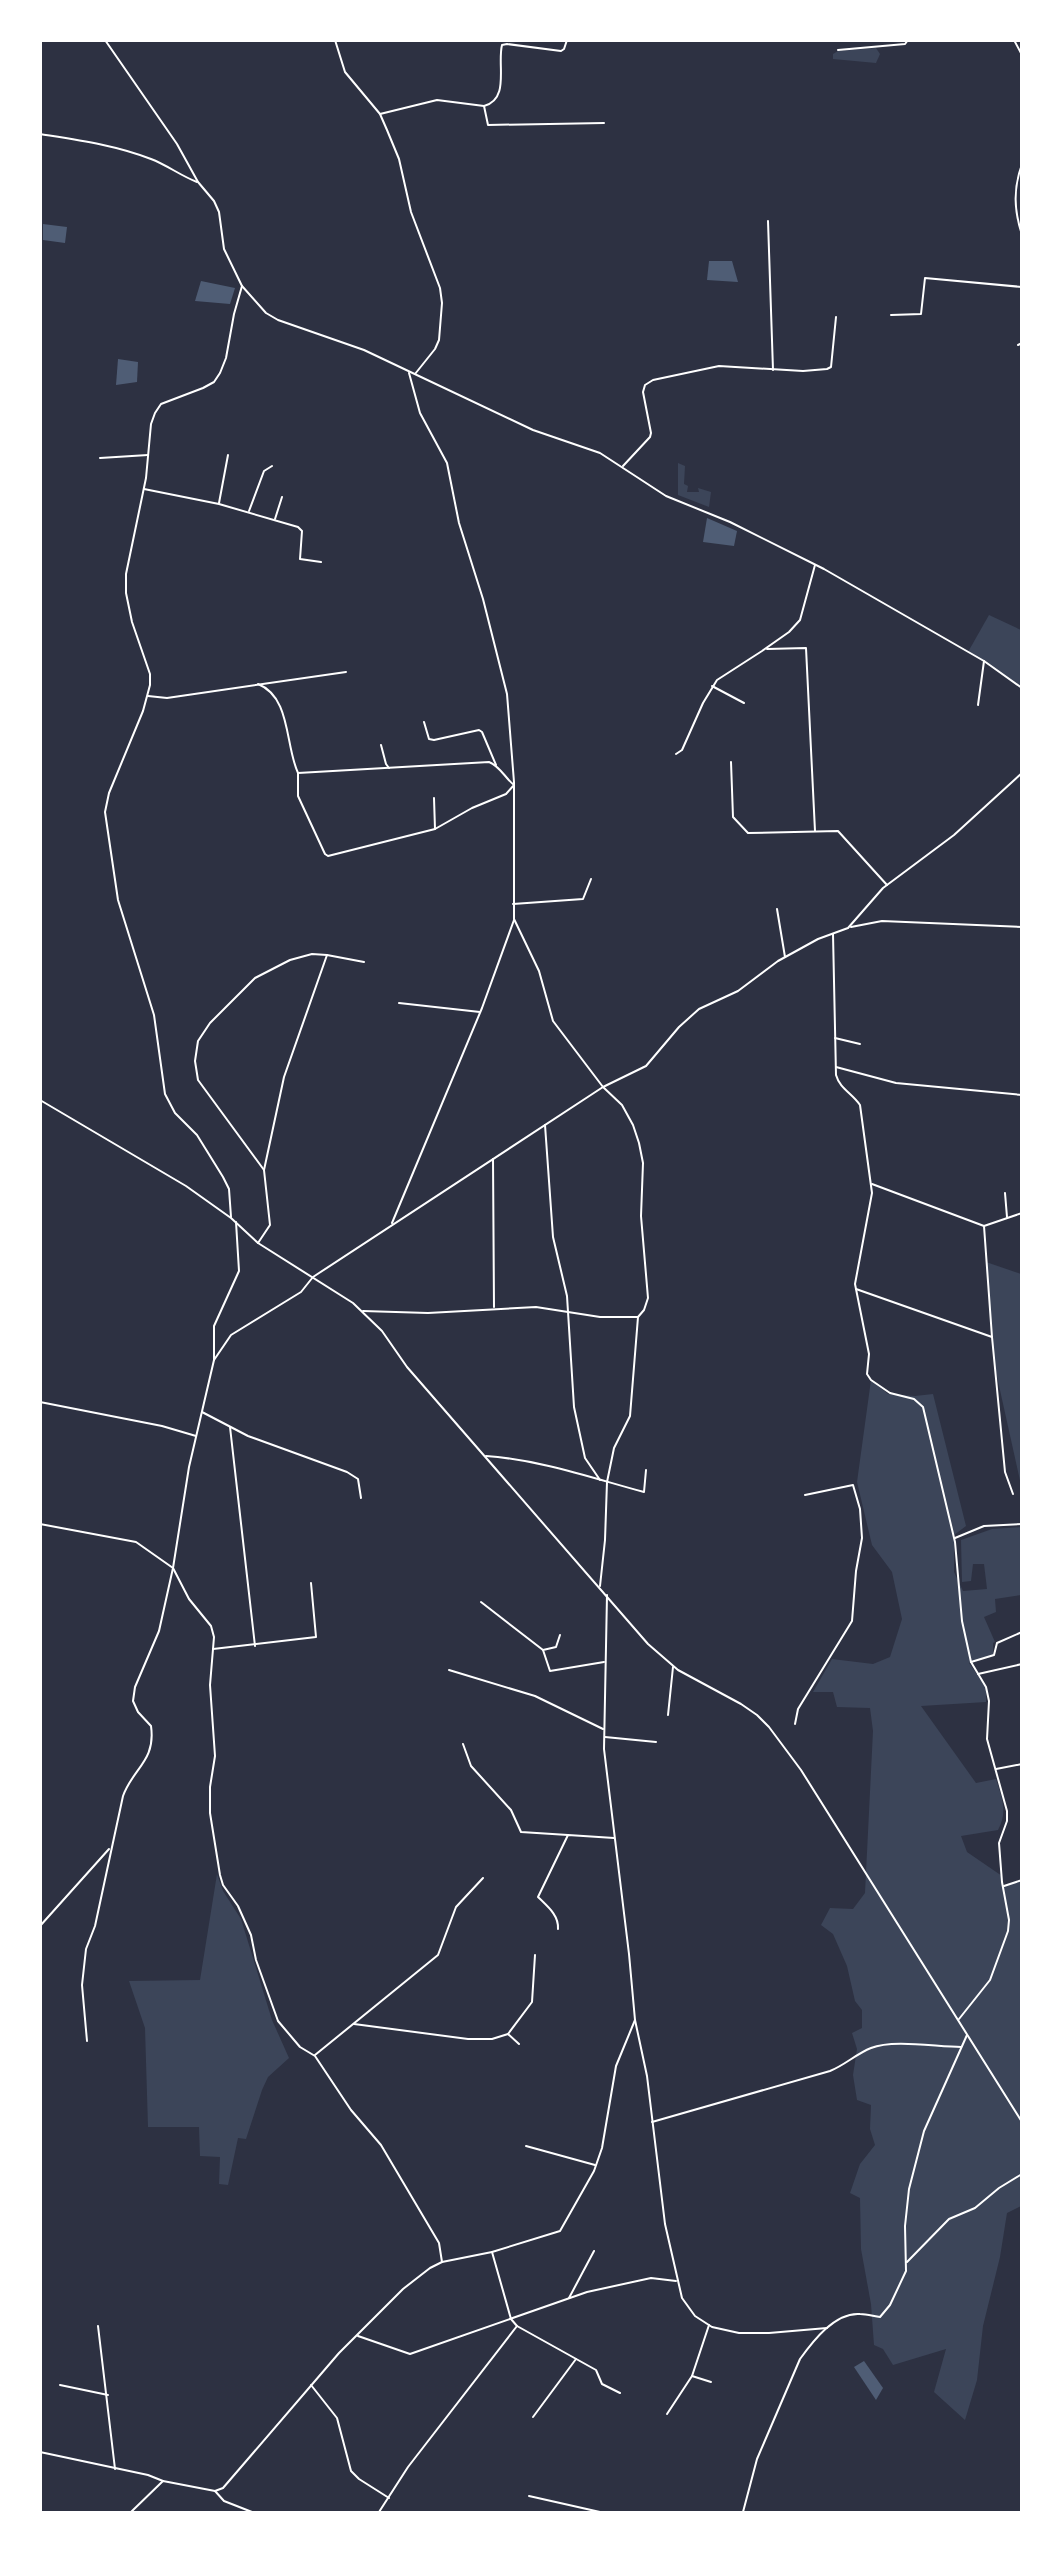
<svg xmlns="http://www.w3.org/2000/svg" width="1062" height="2553" font-family="'Work Sans',sans-serif">
	<style>
		.green { fill: #3c4559 }
		.water { fill: #4f5d75 }
		.lines { fill: none; stroke-linecap: round; stroke-linejoin: round }
		.minor { stroke: #fff; stroke-width: 2 }
	</style>
	<rect width="100%" height="100%" fill="#2d3142"/>
	<g class="green">
		<path d="M876 48 880 54 876 63 833 59V54L838 51Z"/>
		<path d="M678 463 685 466 684 484 688 486 687 492H699L698 488 711 492 709 507 678 495Z"/>
		<path d="M989 615 1021 630V686L968 652Z"/>
		<path d="M986 1262 1021 1274V1485L994 1363Z"/>
		<path d="M871 1380 888 1394 915 1396 933 1394 966 1526 954 1535V1572L963 1591 987 1589 984 1564H973L971 1581 962 1582 961 1540 992 1529 1022 1527 1021 1595 995 1599 996 1612 984 1617 995 1642 993 1643V1656L969 1663 986 1687V1702L921 1706 976 1783 996 1779C1002 1798 1008 1812 998 1830L961 1836 967 1852 1002 1876 1003 1886 1021 1880V2206L1007 2213 1000 2257 983 2326 977 2380 965 2420 934 2392 946 2349 893 2365 883 2349 874 2345 871 2304 861 2249 860 2198 850 2193 860 2164 875 2145 870 2129 871 2105 857 2100 853 2075 857 2049 852 2033 862 2028V2010L855 2001 847 1966 833 1934 821 1925 830 1908 853 1909 865 1893 873 1731 870 1708 837 1707 833 1692H813L832 1659 873 1664 890 1657 902 1619 892 1572 872 1545 857 1482Z"/>
		<path d="M217 1874 223 1891 241 1919 272 2020 289 2058 268 2077 262 2090 246 2139 238 2138 228 2185 219 2184 220 2157 200 2156 199 2127H148L145 2028 129 1981 200 1980Z"/>
	</g>
	<g class="water">
		<path d="M43 224 67 227 65 243 43 240Z"/>
		<path d="M709 261H732L738 282 707 280Z"/>
		<path d="M201 281 235 288 230 304 195 301Z"/>
		<path d="M118 359 138 362 137 382 116 385Z"/>
		<path d="M707 518 737 531 734 546 703 542Z"/>
		<path d="M864 2361 883 2388 876 2400 854 2367Z"/>
	</g>
	<g class="lines">
		<g class="minor">
			<path d="M105 40 177 144 198 182 214 201 219 212 224 249 242 286 266 313 278 320 364 350 533 430 600 453 666 496 730 522 824 569 984 661 1022 688"/>
			<path d="M335 40 345 72 380 114 387 130 399 159 411 212 440 288 442 303 439 340 435 349 415 374"/>
			<path d="M1014 40 1022 55"/>
			<path d="M838 50 905 44 908 40"/>
			<path d="M484 106 488 125 604 123"/>
			<path d="M380 114 437 100 484 106C510 99 497 65 502 45L507 44 561 51 564 49 567 40"/>
			<path d="M40 134C78 140 115 145 151 159 167 165 181 176 197 182"/>
			<path d="M1022 164C1013 189 1014 210 1022 235"/>
			<path d="M768 221 773 370"/>
			<path d="M891 315 921 314 925 278 1022 287"/>
			<path d="M1018 345 1022 343"/>
			<path d="M409 373 420 413 447 463 459 523 483 599 507 694 514 782V919L539 971 553 1021 603 1087 622 1105 633 1125 639 1143 643 1163 641 1216 648 1298 644 1310 638 1317 630 1416 614 1448 607 1482 605 1540 600 1586"/>
			<path d="M100 458 148 455"/>
			<path d="M623 466 650 437 651 433 643 392 645 385 653 380 719 366 803 371 827 369 831 367 836 317"/>
			<path d="M144 489 219 504 298 527 302 531 300 559 321 562"/>
			<path d="M219 503 228 455"/>
			<path d="M249 511 264 471 272 466"/>
			<path d="M275 519 282 497"/>
			<path d="M767 649 806 648 815 831"/>
			<path d="M258 684C291 697 285 745 298 773L489 762C500 766 505 778 514 785L506 794 472 808 435 829 328 856 325 854 298 796V773"/>
			<path d="M712 686 744 703"/>
			<path d="M148 696 167 698 346 672"/>
			<path d="M978 705 984 661"/>
			<path d="M424 722 429 739 434 740 479 730 482 732 496 765"/>
			<path d="M381 745 386 764 389 768"/>
			<path d="M676 754 682 750 703 703 717 680 762 651 789 632 800 620 815 565"/>
			<path d="M731 762 733 817 748 833 838 831 887 885"/>
			<path d="M434 798 435 829"/>
			<path d="M513 904 583 899 591 879"/>
			<path d="M777 909 785 957"/>
			<path d="M851 927 882 921 1022 927"/>
			<path d="M833 934 836 1075C840 1089 852 1093 860 1105L872 1193 855 1284 869 1354 867 1374 871 1380 890 1393 914 1399 923 1407 955 1542 962 1621 971 1662 986 1687 989 1701 987 1739 1007 1811V1821L999 1843 1002 1882 1009 1920 1008 1931 990 1980 959 2019"/>
			<path d="M399 1003 480 1012"/>
			<path d="M835 1038 860 1044"/>
			<path d="M836 1067 896 1083 1022 1095"/>
			<path d="M40 1100 186 1186 231 1218 258 1243 353 1303 382 1331 407 1367 648 1644 678 1670 741 1704 757 1715 769 1727 801 1770 1022 2122"/>
			<path d="M545 1125 553 1237 567 1296 574 1407 585 1458 600 1480"/>
			<path d="M493 1159 494 1307"/>
			<path d="M264 1170 284 1077 327 955 364 962"/>
			<path d="M872 1184 984 1226 992 1337 1005 1472 1013 1494"/>
			<path d="M1005 1193 1007 1217"/>
			<path d="M231 1217 229 1189 223 1177 197 1135 175 1113 165 1094 154 1015 118 900 105 812 109 793 143 711 150 685V674L132 622 126 593V574L146 478 151 424 155 413 161 404 203 388 214 382 220 373 226 358 234 314 242 286"/>
			<path d="M236 1222 239 1271 214 1326V1360L189 1467 173 1568 189 1599 211 1626 214 1637 210 1685 215 1756 210 1787V1813L220 1875 223 1885 238 1906 251 1935 256 1960 278 2021 300 2047 315 2056 351 2110 381 2145 439 2243 442 2262"/>
			<path d="M392 1223 482 1008 514 920"/>
			<path d="M984 1226 1022 1213"/>
			<path d="M258 1243 270 1225 264 1170 198 1080 195 1061 198 1041 210 1023 255 978 290 960 312 954 327 955"/>
			<path d="M856 1289 992 1337"/>
			<path d="M363 1311 428 1313 536 1307 600 1317H638"/>
			<path d="M214 1360 231 1335 301 1292 313 1277 603 1087 646 1066 679 1027 699 1009 738 991 778 961 818 939 848 928 883 888 954 835 1022 773"/>
			<path d="M40 1402 162 1426 196 1436"/>
			<path d="M202 1412 248 1436 347 1472 358 1479 361 1498"/>
			<path d="M230 1427 255 1646"/>
			<path d="M486 1456C541 1460 592 1478 644 1492L646 1470"/>
			<path d="M40 1524 136 1542 173 1568 159 1631 135 1687 133 1701 138 1712 151 1726C156 1761 133 1768 123 1796L95 1926 86 1949 82 1985 87 2041"/>
			<path d="M955 1538 984 1526 1022 1524"/>
			<path d="M481 1602 543 1650"/>
			<path d="M560 1635 556 1647 543 1650 550 1671 604 1662"/>
			<path d="M213 1649 316 1637 311 1583"/>
			<path d="M971 1662 994 1655 997 1643 1022 1632"/>
			<path d="M449 1670 535 1696 603 1729"/>
			<path d="M978 1674 1022 1664"/>
			<path d="M668 1715 673 1667"/>
			<path d="M795 1724 798 1709 852 1621 856 1571 862 1538 860 1509 853 1485 805 1495"/>
			<path d="M605 1737 656 1742"/>
			<path d="M463 1744 471 1766 511 1810 521 1832 568 1835"/>
			<path d="M996 1769 1022 1764"/>
			<path d="M1004 1886 1022 1880"/>
			<path d="M40 1926 109 1849"/>
			<path d="M558 1929C559 1915 547 1906 538 1897L568 1835 614 1838"/>
			<path d="M635 2020 647 2076 665 2224 682 2298 695 2316 712 2327 739 2333H769L827 2328"/>
			<path d="M354 2024 468 2039H492L508 2034 532 2002 535 1955"/>
			<path d="M508 2034 519 2044"/>
			<path d="M315 2055 438 1955 456 1907 483 1878"/>
			<path d="M652 2122 830 2071C845 2065 856 2054 871 2048 893 2039 937 2047 961 2047"/>
			<path d="M526 2146 595 2165"/>
			<path d="M492 2252 511 2319 517 2326 596 2370 602 2384 620 2393"/>
			<path d="M907 2262 949 2219 975 2208 999 2188 1022 2174"/>
			<path d="M569 2298 594 2251"/>
			<path d="M98 2326 115 2469"/>
			<path d="M358 2336 410 2354 587 2292 651 2278 676 2281"/>
			<path d="M692 2376 711 2382"/>
			<path d="M60 2385 108 2395"/>
			<path d="M311 2385 337 2418 351 2471 359 2479 389 2498"/>
			<path d="M667 2414 692 2376 709 2325"/>
			<path d="M533 2417 576 2359"/>
			<path d="M40 2452 148 2475 163 2481"/>
			<path d="M215 2491 224 2501 252 2512"/>
			<path d="M529 2496 600 2512"/>
			<path d="M131 2512 163 2481 215 2491 223 2488 339 2353 403 2289 430 2268 442 2262 492 2252 560 2231 594 2171 602 2148 616 2066 635 2020 629 1954 604 1749 607 1595"/>
			<path d="M379 2512 408 2467 517 2326"/>
			<path d="M743 2512 757 2459 800 2359C813 2341 835 2312 860 2314 867 2314 873 2316 880 2317L890 2305 906 2271 905 2226 909 2189 924 2131 967 2035"/>
		</g>
	</g>
	<rect width="1062" height="2553" fill="none" stroke="#ffffff" stroke-width="84"/>
</svg>
